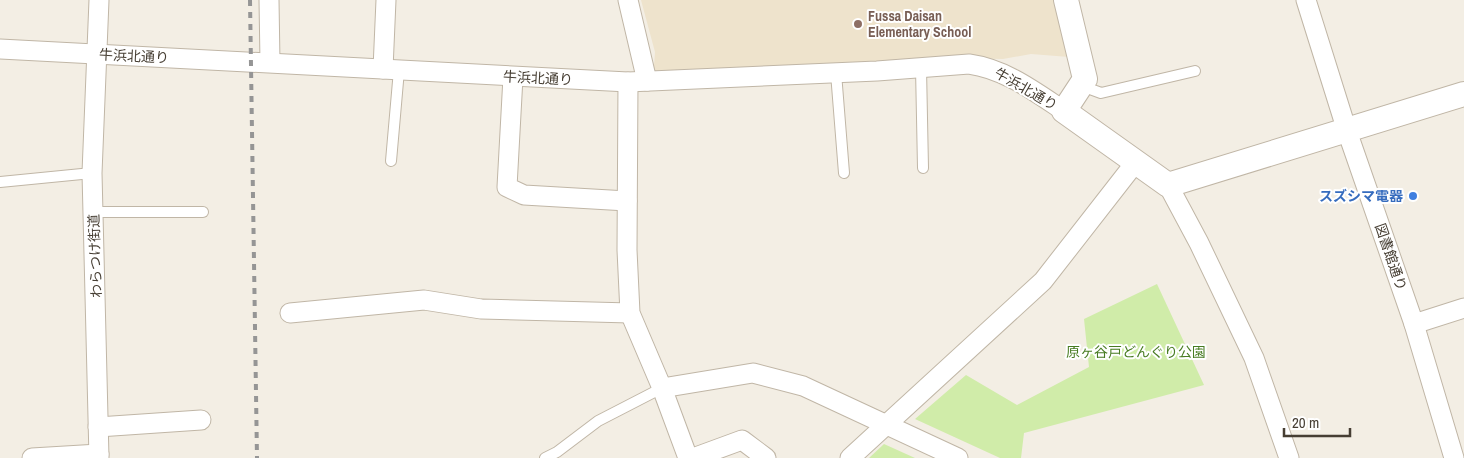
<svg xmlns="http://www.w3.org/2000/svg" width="1464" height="458" font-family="'Archivo Narrow','Noto Sans JP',sans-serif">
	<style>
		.education { fill: #eee3cc }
		.green { fill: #d0eca9 }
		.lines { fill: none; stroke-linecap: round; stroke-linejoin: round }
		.service-casing { stroke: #c0b6a6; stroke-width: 12 }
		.minor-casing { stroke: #c0b6a6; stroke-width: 21 }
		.tertiary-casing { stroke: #c0b6a6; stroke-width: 26 }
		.service { stroke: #fff; stroke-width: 10 }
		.minor { stroke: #fff; stroke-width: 19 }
		.tertiary { stroke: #fff; stroke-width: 24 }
		.rail { stroke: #959595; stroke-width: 4; stroke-dasharray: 6 6; stroke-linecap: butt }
		.education-dot { fill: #8d6e63; stroke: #fff; stroke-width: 2 }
		.shop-dot { fill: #3f7fe0; stroke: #fff; stroke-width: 2 }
		.labels { text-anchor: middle; stroke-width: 4; stroke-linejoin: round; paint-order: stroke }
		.education-label { font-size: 14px; font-weight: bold; fill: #785e54; stroke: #fff; text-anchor: start }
		.street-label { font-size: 14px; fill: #463e33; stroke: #fff }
		.shop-label { font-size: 14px; font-weight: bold; fill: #366cbe; stroke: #fff; text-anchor: end }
		.park-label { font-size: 14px; fill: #487c22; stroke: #fff }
	</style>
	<rect width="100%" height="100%" fill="#f3eee4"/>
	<path class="education" d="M641 0H1061L1069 57 1031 54 1003 59 952 58 653 79 655 52Z"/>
	<g class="green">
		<path d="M1157 284 1204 385 1024 433 1021 458H1000L915 419 966 375 1017 405 1089 367 1084 319Z"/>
		<path d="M884 444 915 458H869Z"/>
	</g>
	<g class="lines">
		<g class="service-casing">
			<g id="service">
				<path d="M921 68 923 168"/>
				<path d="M836 73 844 173"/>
				<path d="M1082 86 1101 93 1195 71"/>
				<path d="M391 161 399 70"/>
				<path d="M0 182 92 173"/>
				<path d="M93 212H203"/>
				<path d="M545 458 557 452 598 421 662 388"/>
			</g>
		</g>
		<g class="minor-casing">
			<g id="minor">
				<path d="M99 0 92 173 99 458"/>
				<path d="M269 0 270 62"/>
				<path d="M628 0 647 81"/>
				<path d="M1306 0 1347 131 1414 324 1454 458"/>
				<path d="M0 49 628 82 877 71 969 64C1005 69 1034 91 1064 111"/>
				<path d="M383 69 386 0"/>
				<path d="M513 77 507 187 524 195 627 201"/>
				<path d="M628 82 627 250 630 313 662 388 688 458"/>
				<path d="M1168 185 1199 243 1254 358 1289 458"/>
				<path d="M290 313 424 300 481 309 630 313"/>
				<path d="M1414 324 1464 308"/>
				<path d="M662 388 753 373 803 386 958 458"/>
				<path d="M98 427 201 420"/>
				<path d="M32 458 99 454"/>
				<path d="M693 458 742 440 766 458"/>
				<path d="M850 458 1043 281 1135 163"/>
			</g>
		</g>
		<g class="tertiary-casing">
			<path id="tertiary" d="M1066 0 1085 79 1064 111 1168 185 1464 94"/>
		</g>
		<use href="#service" class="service"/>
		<use href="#minor" class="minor"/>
		<use href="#tertiary" class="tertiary"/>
		<path class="rail" d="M250 0 257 458"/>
	</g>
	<circle class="education-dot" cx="858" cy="24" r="5"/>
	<circle class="shop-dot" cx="1413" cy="196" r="5"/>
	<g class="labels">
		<g class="education-label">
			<text x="868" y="21">Fussa Daisan<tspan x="868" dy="16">Elementary School</tspan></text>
		</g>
		<g class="street-label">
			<text transform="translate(134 56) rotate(3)" y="5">牛浜北通り</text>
			<text transform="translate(538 78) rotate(3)" y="5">牛浜北通り</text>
			<text transform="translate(1026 89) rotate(30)" y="5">牛浜北通り</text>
			<text transform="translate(95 256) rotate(-92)" y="5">わらつけ街道</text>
			<text transform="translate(1391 257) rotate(71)" y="5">図書館通り</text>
		</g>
		<g class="shop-label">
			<text x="1403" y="201">スズシマ電器</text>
		</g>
		<g class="park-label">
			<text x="1136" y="357">原ヶ谷戸どんぐり公園</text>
		</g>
	</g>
	<path d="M1284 428v8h66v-8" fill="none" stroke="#463e33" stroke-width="2.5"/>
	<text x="1292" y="428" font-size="15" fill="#463e33" stroke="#ffffff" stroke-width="4" paint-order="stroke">20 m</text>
</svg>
